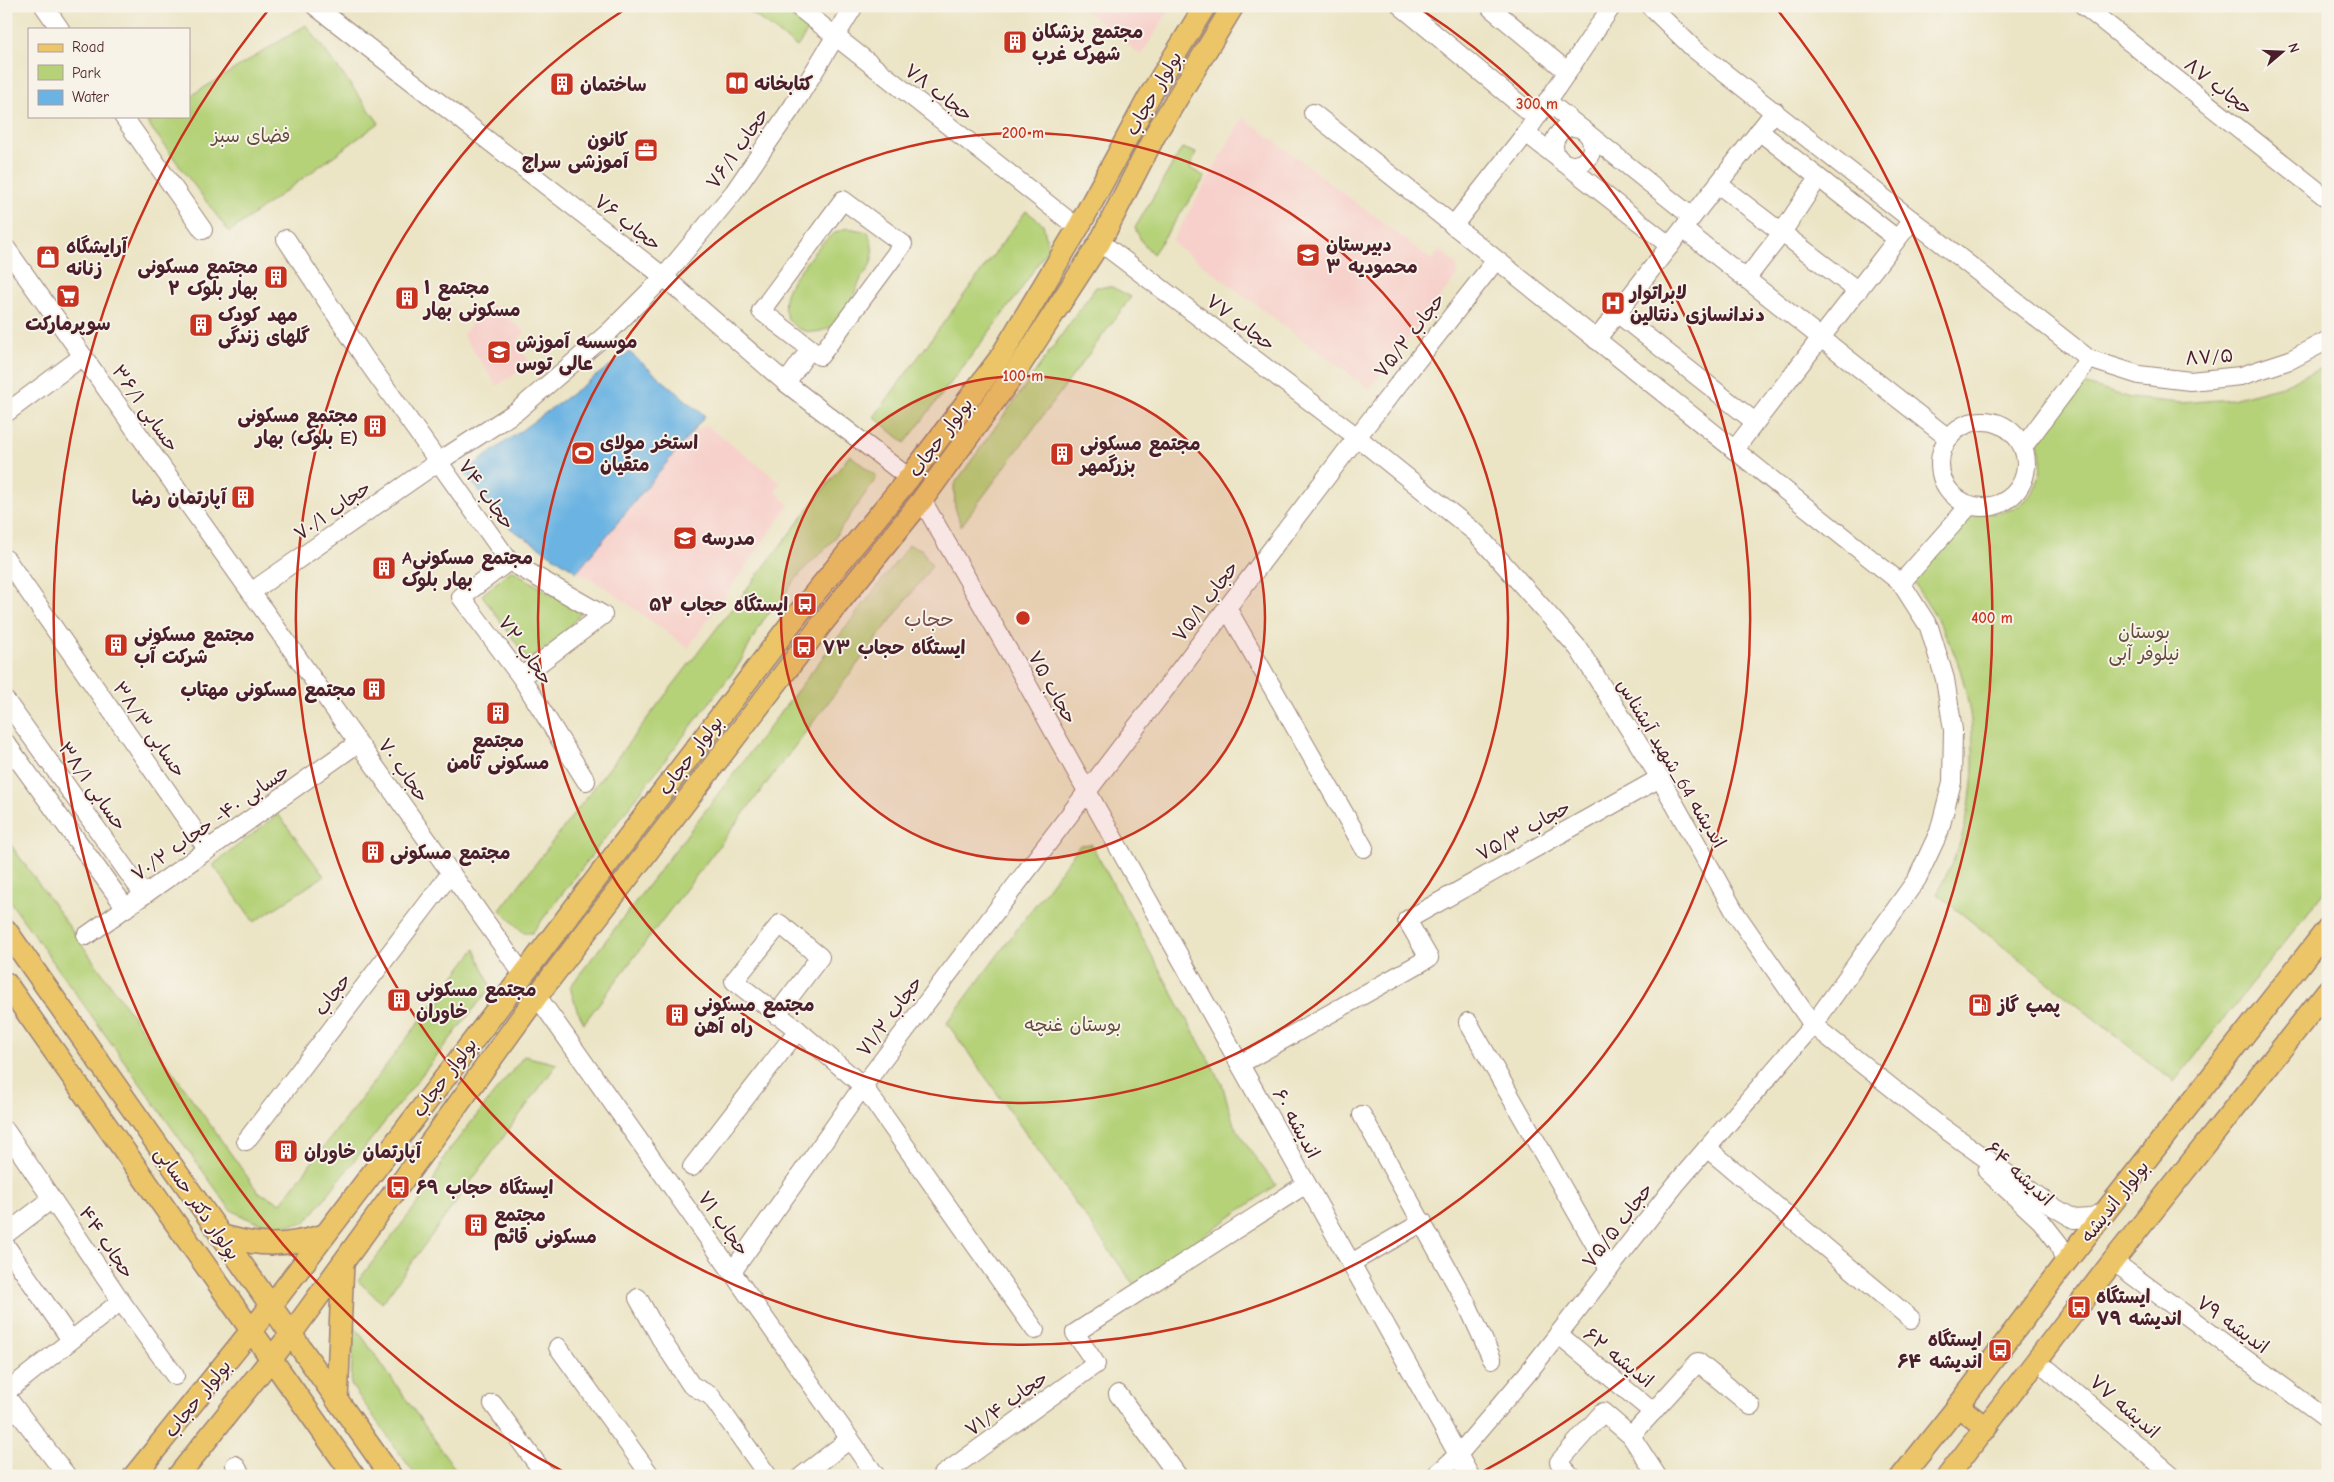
<svg xmlns="http://www.w3.org/2000/svg" width="2334" height="1482" font-family="'Comic Neue','Playpen Sans Arabic',sans-serif">
	<style>
		.built { fill: #f7d0cb }
		.green { fill: #b5d279; stroke: #807852 }
		.water { fill: #6ab3e2; stroke: #5a6986 }
		.lines { fill: none; stroke-linecap: round; stroke-linejoin: round }
		.minor-casing { stroke: #9a8278; stroke-width: 20 }
		.major-casing { stroke: #9a8278; stroke-width: 24 }
		.minor { stroke: #fff; stroke-width: 18 }
		.major { stroke: #ecc569; stroke-width: 21 }
		.ring { fill: none; stroke: #c8321e; stroke-width: 2.5 }
		.labels { text-anchor: middle; stroke-width: 4; stroke-linejoin: round; paint-order: stroke }
		.poi-label { font-size: 19px; font-weight: bold; fill: #4a1f2b; stroke: #f7f3e8; text-anchor: start }
		.street-label { font-size: 19px; fill: #4a1f2b; stroke: #f7f3e8 }
		.park-label { font-size: 19px; fill: #654c3e; stroke: #f7f3e8 }
		.neighbourhood-label { font-size: 20px; fill: #794e4c; stroke: #f7f3e8 }
		.centre { fill: #c8321e; stroke: #f7f3e8; stroke-width: 2.5 }
		.ring-label { font-size: 15px; text-anchor: middle; font-weight: bold; fill: #c8321e; stroke: #f7f3e8; stroke-width: 4; stroke-linejoin: round; paint-order: stroke }
	</style>
	<rect width="100%" height="100%" fill="#f7f3e8"/>
	<filter id="ink" filterUnits="userSpaceOnUse"><feTurbulence type="fractalNoise" baseFrequency=".02" numOctaves="2"/><feDisplacementMap in="SourceGraphic" scale="10" xChannelSelector="R" yChannelSelector="G"/><feConvolveMatrix kernelMatrix="1 2 1 2 8 2 1 2 1" color-interpolation-filters="sRGB"/></filter>
	<filter id="wash" filterUnits="userSpaceOnUse"><feTurbulence type="fractalNoise" baseFrequency=".0096" numOctaves="4" result="noise"/><feDisplacementMap in="SourceGraphic" scale="20" xChannelSelector="R" yChannelSelector="G"/><feGaussianBlur stdDeviation="1.12" result="paint"/><feColorMatrix in="noise" values="0 0 0 0 0 0 0 0 0 0 0 0 0 0 0 0 0 1.4 0 .05"/><feComposite in="paint" operator="in"/></filter>
	<g filter="url(#wash)">
		<rect width="100%" height="100%" fill="#ebe4c5"/>
		<g class="built">
			<path d="M1080 6H1167L1170 9 1141 55Z"/>
			<path d="M1243 117 1432 260 1440 250 1456 264 1458 271 1455 278 1369 389 1172 242Z"/>
			<path d="M488 302 525 332 517 341 530 364 497 386 463 335Z"/>
			<path d="M706 425 780 482 776 492 789 505 688 648 606 588 577 572 691 433Z"/>
		</g>
		<g class="green">
			<path d="M742 6H780L809 29 797 47Z"/>
			<path d="M306 25 379 123 229 232 147 122 157 116H189V97Z"/>
			<path d="M1182 148 1196 153 1190 168 1205 177 1153 254 1142 242 1135 228Z"/>
			<path d="M1026 211 1043 224 1048 248 1018 294 905 443 874 417Z"/>
			<path d="M848 228 868 232C873 247 876 258 866 272 864 275 861 277 860 281 854 294 849 307 840 318 814 351 759 321 798 273 812 256 825 233 848 228Z"/>
			<path d="M1096 287H1112L1131 297 961 526 955 507 954 485Z"/>
			<path d="M2328 365V887L2174 1082 1937 894C1944 879 1952 864 1958 849 1979 788 1978 718 1956 658 1946 631 1929 606 1913 582L1973 511C2020 524 2056 482 2035 437L2080 383 2130 398 2181 403 2232 399 2282 386Z"/>
			<path d="M850 455 877 477 830 544 804 569 762 622 739 664 532 933H524L500 910Z"/>
			<path d="M909 545 921 549 932 566 584 1023 577 1010 570 987Z"/>
			<path d="M512 570 581 613 558 640 528 660 482 595Z"/>
			<path d="M278 814 324 876 254 922 213 865Z"/>
			<path d="M6 838 246 1175 258 1192 281 1203 475 949 491 987 306 1222C277 1229 255 1225 230 1209L6 896Z"/>
			<path d="M1091 844 1222 1084 1234 1125 1251 1152 1276 1185 1134 1285 947 1023 1080 845Z"/>
			<path d="M524 1056 557 1064 382 1303 358 1281 431 1186 446 1154Z"/>
			<path d="M354 1325 460 1476H416L351 1385Z"/>
		</g>
		<path class="water" d="M629 352 705 416 577 572 510 528 464 472Z"/>
	</g>
	<g filter="url(#ink)">
		<g class="lines">
			<g class="minor-casing">
				<g id="minor">
					<path d="M44 6 60 29"/>
					<path d="M315 6 664 277 786 383 909 478"/>
					<path d="M797 6 1078 228"/>
					<path d="M1401 6 1535 117"/>
					<path d="M1650 6 1694 49 2089 359 2139 375 2190 381 2241 376 2290 360 2328 340"/>
					<path d="M2084 6 2328 199"/>
					<path d="M1491 8 1568 72"/>
					<path d="M1547 101 1692 217"/>
					<path d="M1313 113 1901 583 1929 627 1945 679 1953 730 1952 782 1939 832 1917 879 1813 1025 1676 1184 1527 1374 1458 1455 1435 1476"/>
					<path d="M123 116 203 230"/>
					<circle cx="1573" cy="146" r="19"/>
					<path d="M1759 131 1897 239"/>
					<path d="M1526 133 1670 246"/>
					<path d="M1718 184 1858 291"/>
					<path d="M843 200 903 244 820 356 761 311Z"/>
					<path d="M1453 226 1526 133 1612 6"/>
					<path d="M1683 229 1948 438"/>
					<path d="M286 239 364 357 509 561 603 615 521 677"/>
					<path d="M1100 242 1357 437 1476 533 1578 648 1660 778 1736 914 1813 1025 1935 1122 2052 1206 2074 1219 2090 1218 2107 1210"/>
					<path d="M6 248 522 973"/>
					<path d="M1746 279 1781 234 1818 178"/>
					<path d="M1617 313 1755 422"/>
					<path d="M1596 340 1775 111"/>
					<path d="M786 383 810 349"/>
					<path d="M6 413 83 356"/>
					<circle cx="1983" cy="464" r="43"/>
					<path d="M2023 447 2089 359"/>
					<path d="M1734 450 1912 220"/>
					<path d="M922 500 1016 664 1470 1476"/>
					<path d="M6 559 208 850"/>
					<path d="M509 561 461 597 521 677 586 781"/>
					<path d="M1901 583 1969 506"/>
					<path d="M251 592 438 462 517 411 609 332 664 277 734 192 793 106 854 6"/>
					<path d="M1227 608 1364 848"/>
					<path d="M6 701 144 895"/>
					<path d="M6 743 126 908"/>
					<path d="M86 936 358 743"/>
					<path d="M537 996 876 1476"/>
					<path d="M776 1015 820 957 780 924 734 981 798 1030"/>
					<path d="M1468 1022 1609 1269"/>
					<path d="M1240 1064 1429 958 1407 920 1660 778"/>
					<path d="M1362 1115 1467 1304 1492 1359"/>
					<path d="M6 1131 121 1301 175 1376"/>
					<path d="M246 1141 451 873"/>
					<path d="M1707 1148 1911 1319"/>
					<path d="M692 1167 798 1030 863 1086 1035 1330"/>
					<path d="M1987 1171 2041 1221 2059 1244 2065 1263"/>
					<path d="M6 1234 52 1199"/>
					<path d="M6 1246 71 1340"/>
					<path d="M2113 1261 2328 1420"/>
					<path d="M1351 1263 1423 1222"/>
					<path d="M732 1272 863 1086 1357 437 1496 260"/>
					<path d="M638 1298 661 1339 691 1385 711 1396 768 1476"/>
					<path d="M1558 1334 1653 1412"/>
					<path d="M558 1347 651 1476"/>
					<path d="M2049 1370 2173 1476"/>
					<path d="M6 1392 121 1301"/>
					<path d="M1118 1394 1178 1476"/>
					<path d="M6 1396 67 1476"/>
					<path d="M493 1404 546 1476"/>
					<path d="M1631 1436 1698 1362 1751 1406"/>
					<path d="M235 1465 242 1476"/>
					<path d="M802 1476 850 1439"/>
					<path d="M941 1476 1096 1364 1075 1333 1306 1184"/>
					<path d="M1571 1476 1559 1462 1603 1412 1631 1436 1657 1476"/>
				</g>
			</g>
			<g class="major-casing">
				<g id="major">
					<path d="M6 930 391 1476"/>
					<path d="M6 983 354 1476"/>
					<path d="M220 1235C259 1247 285 1247 324 1235"/>
					<path d="M337 1401 343 1263"/>
					<path d="M1958 1406 1986 1428"/>
					<path d="M134 1476 271 1306 802 609 909 478 1000 358 1078 228 1149 97 1205 6"/>
					<path d="M178 1476 291 1334 537 996 821 625 922 500 1017 370 1100 242 1156 133 1233 6"/>
					<path d="M1902 1476 1958 1406 2065 1263 2328 928"/>
					<path d="M1948 1476 2113 1261 2328 990"/>
				</g>
			</g>
			<use href="#minor" class="minor"/>
			<use href="#major" class="major"/>
		</g>
	</g>
	<circle cx="1023" cy="618" r="242" fill="#c8321e" fill-opacity=".12"/>
	<g class="ring">
		<circle cx="1023" cy="618" r="242"/>
		<circle cx="1023" cy="618" r="485"/>
		<path d="M1419 8A727 727 0 1 1 627 8"/>
		<path d="M568 1474A969 969 0 0 1 270 8M1776 8A969 969 0 0 1 1478 1474"/>
	</g>
	<defs>
		<g id="building-square" transform="scale(1.25)"><rect x="-9" y="-9" width="18" height="18" rx="4" fill="#c8321e" stroke="#f7f3e8"/><path d="M-4-6H4V6H1V3H-1V6H-4ZM-2.5-4.3h1.7v1.8h-1.7ZM.8-4.3h1.7v1.8H.8ZM-2.5-1h1.7V.8h-1.7ZM.8-1h1.7V.8H.8Z" fill="#fff"/></g>
		<g id="library-square" transform="scale(1.25)"><rect x="-9" y="-9" width="18" height="18" rx="4" fill="#c8321e" stroke="#f7f3e8"/><path d="M-6-4Q-3-5.5-.7-3.5V5Q-3 3-6 4ZM6-4Q3-5.5 .7-3.5V5Q3 3 6 4Z" fill="#fff"/></g>
		<g id="office-square" transform="scale(1.25)"><rect x="-9" y="-9" width="18" height="18" rx="4" fill="#c8321e" stroke="#f7f3e8"/><path d="M-6-3h4V-5.5h4V-3h4V5H-6ZM-1-4.5V-3h2v-1.5ZM-6 0V1H6V0Z" fill="#fff"/></g>
		<g id="school-square" transform="scale(1.25)"><rect x="-9" y="-9" width="18" height="18" rx="4" fill="#c8321e" stroke="#f7f3e8"/><path d="M0-5L7-2L0 1L-7-2ZM-4 1L0 2.5L4 1V4Q0 6-4 4Z" fill="#fff"/></g>
		<g id="shop-square" transform="scale(1.25)"><rect x="-9" y="-9" width="18" height="18" rx="4" fill="#c8321e" stroke="#f7f3e8"/><path d="M-5-2.5h2.3a2.7 3.5 0 0 1 5.4 0H5L5.5 6h-11ZM-1.5-2.5h3a1.5 2.3 0 0 0-3 0Z" fill="#fff"/></g>
		<g id="supermarket-square" transform="scale(1.25)"><rect x="-9" y="-9" width="18" height="18" rx="4" fill="#c8321e" stroke="#f7f3e8"/><path d="M-6-5.5h2.5l.6 2H6L4.5 2H-2.5L-4.4-4H-6ZM-1.5 3.2a1.3 1.3 0 1 0 .1 0ZM3 3.2a1.3 1.3 0 1 0 .1 0Z" fill="#fff"/></g>
		<g id="hospital-square" transform="scale(1.25)"><rect x="-9" y="-9" width="18" height="18" rx="4" fill="#c8321e" stroke="#f7f3e8"/><path d="M-5-5h3v3.5h4V-5h3V5h-3V1.5h-4V5h-3Z" fill="#fff"/></g>
		<g id="university-square" transform="scale(1.25)"><rect x="-9" y="-9" width="18" height="18" rx="4" fill="#c8321e" stroke="#f7f3e8"/><path d="M0-5L7-2L0 1L-7-2ZM-4 1L0 2.5L4 1V4Q0 6-4 4Z" fill="#fff"/></g>
		<g id="stadium-square" transform="scale(1.25)"><rect x="-9" y="-9" width="18" height="18" rx="4" fill="#c8321e" stroke="#f7f3e8"/><path d="M0-5a6.5 5 0 1 0 0 10a6.5 5 0 1 0 0-10ZM-3.5-1.8h7v3.6h-7Z" fill="#fff"/></g>
		<g id="bus-square" transform="scale(1.25)"><rect x="-9" y="-9" width="18" height="18" rx="4" fill="#c8321e" stroke="#f7f3e8"/><path d="M-5-6H5V4H4V6H2V4H-2V6H-4V4H-5ZM-3.5-4V0h7V-4ZM-3.5 1.2v1.5H-2V1.2ZM2 1.2v1.5H3.5V1.2Z" fill="#fff"/></g>
		<g id="fuel-square" transform="scale(1.25)"><rect x="-9" y="-9" width="18" height="18" rx="4" fill="#c8321e" stroke="#f7f3e8"/><path d="M-5.5-6h7V0h2V4h1.3V-2.5L3-4.5l.8-.8L6-3V5H2.5V1h-1V6h-7ZM-4.2-4.7v3.2H.2V-4.7Z" fill="#fff"/></g>
	</defs>
	<g fill-rule="evenodd">
		<use href="#building-square" x="1015" y="42"/>
		<use href="#library-square" x="737" y="83"/>
		<use href="#building-square" x="562" y="84"/>
		<use href="#office-square" x="646" y="150"/>
		<use href="#school-square" x="1308" y="255"/>
		<use href="#shop-square" x="48" y="257"/>
		<use href="#building-square" x="276" y="277"/>
		<use href="#supermarket-square" x="68" y="296"/>
		<use href="#building-square" x="407" y="298"/>
		<use href="#hospital-square" x="1613" y="303"/>
		<use href="#building-square" x="201" y="325"/>
		<use href="#university-square" x="499" y="352"/>
		<use href="#building-square" x="375" y="426"/>
		<use href="#stadium-square" x="583" y="453"/>
		<use href="#building-square" x="1062" y="454"/>
		<use href="#building-square" x="243" y="497"/>
		<use href="#school-square" x="685" y="538"/>
		<use href="#building-square" x="384" y="568"/>
		<use href="#bus-square" x="805" y="604"/>
		<use href="#building-square" x="116" y="645"/>
		<use href="#bus-square" x="804" y="647"/>
		<use href="#building-square" x="374" y="689"/>
		<use href="#building-square" x="498" y="713"/>
		<use href="#building-square" x="373" y="852"/>
		<use href="#building-square" x="399" y="1000"/>
		<use href="#fuel-square" x="1980" y="1005"/>
		<use href="#building-square" x="677" y="1015"/>
		<use href="#building-square" x="286" y="1151"/>
		<use href="#bus-square" x="398" y="1187"/>
		<use href="#building-square" x="476" y="1225"/>
		<use href="#bus-square" x="2079" y="1307"/>
		<use href="#bus-square" x="2000" y="1350"/>
	</g>
	<g class="labels">
		<g class="poi-label">
			<text x="1032" y="38">مجتمع پزشکان<tspan x="1032" dy="22">شهرک غرب</tspan></text>
			<text x="754" y="90">کتابخانه</text>
			<text x="580" y="91">ساختمان</text>
			<text x="628" y="146" text-anchor="end">کانون<tspan x="628" dy="22">آموزشی سراج</tspan></text>
			<text x="1326" y="251">دبیرستان<tspan x="1326" dy="22">محمودیه ۳</tspan></text>
			<text x="66" y="253">آرایشگاه<tspan x="66" dy="22">زنانه</tspan></text>
			<text x="258" y="273" text-anchor="end">مجتمع مسکونی<tspan x="258" dy="22">بهار بلوک ۲</tspan></text>
			<text x="424" y="294">۱ مجتمع<tspan x="424" dy="22">مسکونی بهار</tspan></text>
			<text x="1630" y="299">لابراتوار<tspan x="1630" dy="22">دندانسازی دنتالین</tspan></text>
			<text x="218" y="321">مهد کودک<tspan x="218" dy="22">گلهای زندگی</tspan></text>
			<text x="68" y="330" text-anchor="middle">سوپرمارکت</text>
			<text x="516" y="348">موسسه آموزش<tspan x="516" dy="22">عالی توس</tspan></text>
			<text x="358" y="422" text-anchor="end">مجتمع مسکونی<tspan x="358" dy="22">بهار (بلوک E)</tspan></text>
			<text x="600" y="449">استخر مولای<tspan x="600" dy="22">متقیان</tspan></text>
			<text x="1080" y="450">مجتمع مسکونی<tspan x="1080" dy="22">بزرگمهر</tspan></text>
			<text x="226" y="504" text-anchor="end">آپارتمان رضا</text>
			<text x="702" y="545">مدرسه</text>
			<text x="402" y="564">Aمجتمع مسکونی<tspan x="402" dy="22">بهار بلوک</tspan></text>
			<text x="788" y="611" text-anchor="end">ایستگاه حجاب ۵۲</text>
			<text x="134" y="641">مجتمع مسکونی<tspan x="134" dy="22">شرکت آب</tspan></text>
			<text x="822" y="654">ایستگاه حجاب ۷۳</text>
			<text x="356" y="696" text-anchor="end">مجتمع مسکونی مهتاب</text>
			<text x="498" y="747" text-anchor="middle">مجتمع<tspan x="498" dy="22">مسکونی ثامن</tspan></text>
			<text x="390" y="859">مجتمع مسکونی</text>
			<text x="416" y="996">مجتمع مسکونی<tspan x="416" dy="22">خاوران</tspan></text>
			<text x="694" y="1011">مجتمع مسکونی<tspan x="694" dy="22">راه آهن</tspan></text>
			<text x="1998" y="1012">پمپ گاز</text>
			<text x="304" y="1158">آپارتمان خاوران</text>
			<text x="416" y="1194">ایستگاه حجاب ۶۹</text>
			<text x="494" y="1221">مجتمع<tspan x="494" dy="22">مسکونی قائم</tspan></text>
			<text x="2096" y="1303">ایستگاه<tspan x="2096" dy="22">اندیشه ۷۹</tspan></text>
			<text x="1982" y="1346" text-anchor="end">ایستگاه<tspan x="1982" dy="22">اندیشه ۶۴</tspan></text>
		</g>
		<g class="street-label">
			<text transform="translate(2219 86) rotate(38)" y="7">حجاب ۸۷</text>
			<text transform="translate(939 92) rotate(38)" y="7">حجاب ۷۸</text>
			<text transform="translate(1153 93) rotate(-60)" y="7">بولوار حجاب</text>
			<text transform="translate(737 148) rotate(-55)" y="7">حجاب ۷۶/۱</text>
			<text transform="translate(628 222) rotate(38)" y="7">حجاب ۷۶</text>
			<text transform="translate(1241 322) rotate(37)" y="7">حجاب ۷۷</text>
			<text transform="translate(1409 335) rotate(-52)" y="7">حجاب ۷۵/۲</text>
			<text transform="translate(2209 356) rotate(-4)" y="7">۸۷/۵</text>
			<text transform="translate(146 408) rotate(55)" y="7">حسابی ۳۶/۱</text>
			<text transform="translate(940 437) rotate(-53)" y="7">بولوار حجاب</text>
			<text transform="translate(487 494) rotate(54)" y="7">حجاب ۷۴</text>
			<text transform="translate(332 510) rotate(-35)" y="7">حجاب ۷۰/۱</text>
			<text transform="translate(1205 601) rotate(-53)" y="7">حجاب ۷۵/۱</text>
			<text transform="translate(526 650) rotate(55)" y="7">حجاب ۷۲</text>
			<text transform="translate(1053 687) rotate(61)" y="7">حجاب ۷۵</text>
			<text transform="translate(150 729) rotate(55)" y="7">حسابی ۳۸/۳</text>
			<text transform="translate(690 755) rotate(-53)" y="7">بولوار حجاب</text>
			<text transform="translate(1672 763) rotate(59)" y="7">اندیشه 64_شهید آبشناس</text>
			<text transform="translate(404 770) rotate(55)" y="7">حجاب ۷۰</text>
			<text transform="translate(93 786) rotate(55)" y="7">حسابی ۳۸/۱</text>
			<text transform="translate(210 822) rotate(-35)" y="7">حسابی ۴۰- حجاب ۷۰/۲</text>
			<text transform="translate(1523 830) rotate(-29)" y="7">حجاب ۷۵/۳</text>
			<text transform="translate(332 994) rotate(-53)" y="7">حجاب</text>
			<text transform="translate(889 1016) rotate(-53)" y="7">حجاب ۷۱/۲</text>
			<text transform="translate(444 1077) rotate(-53)" y="7">بولوار حجاب</text>
			<text transform="translate(1297 1123) rotate(61)" y="7">اندیشه ۶۰</text>
			<text transform="translate(2020 1173) rotate(43)" y="7">اندیشه ۶۴</text>
			<text transform="translate(2114 1201) rotate(-52)" y="7">بولوار اندیشه</text>
			<text transform="translate(198 1203) rotate(55)" y="7">بولوار دکتر حسابی</text>
			<text transform="translate(724 1223) rotate(55)" y="7">حجاب ۷۱</text>
			<text transform="translate(1617 1225) rotate(-52)" y="7">حجاب ۷۵/۵</text>
			<text transform="translate(107 1242) rotate(56)" y="7">حجاب ۴۴</text>
			<text transform="translate(2233 1324) rotate(36)" y="7">اندیشه ۷۹</text>
			<text transform="translate(1619 1357) rotate(39)" y="7">اندیشه ۶۲</text>
			<text transform="translate(197 1398) rotate(-51)" y="7">بولوار حجاب</text>
			<text transform="translate(1006 1403) rotate(-36)" y="7">حجاب ۷۱/۴</text>
			<text transform="translate(2125 1406) rotate(41)" y="7">اندیشه ۷۷</text>
		</g>
		<g class="park-label">
			<text x="251" y="142">فضای سبز</text>
			<text x="2144" y="638">بوستان<tspan x="2144" dy="22">نیلوفر آبی</tspan></text>
			<text x="1073" y="1031">بوستان غنچه</text>
		</g>
		<g class="neighbourhood-label">
			<text x="929" y="626">حجاب</text>
		</g>
	</g>
	<circle cx="1023" cy="618" r="8" class="centre"/>
	<g class="ring-label">
		<text x="1537" y="109">300 m</text>
		<text x="1023" y="138">200 m</text>
		<text x="1023" y="381">100 m</text>
		<text x="1992" y="623">400 m</text>
	</g>
	<rect width="2334" height="1482" fill="none" stroke="#f7f3e8" stroke-width="25"/>
	<rect x="28" y="28" width="162" height="90" fill="#f7f3e8" stroke="#b29e9c"/>
	<rect x="38" y="44" width="25" height="8" fill="#ecc569" stroke="#b29e9c"/>
	<text x="72" y="52" font-size="15" fill="#4a1f2b">Road</text>
	<rect x="38" y="65" width="25" height="15" fill="#b5d279" stroke="#b29e9c"/>
	<text x="72" y="78" font-size="15" fill="#4a1f2b">Park</text>
	<rect x="38" y="90" width="25" height="15" fill="#6ab3e2" stroke="#b29e9c"/>
	<text x="72" y="102" font-size="15" fill="#4a1f2b">Water</text>
	<g transform="translate(2282 52) rotate(71)" stroke="#f7f3e8" stroke-width="4" paint-order="stroke">
	<path d="M0-4L9 19L0 12L-9 19Z" fill="#4a1f2b"/>
	<text y="-8" font-size="14" font-weight="bold" text-anchor="middle" fill="#4a1f2b">N</text>
	</g>
</svg>
